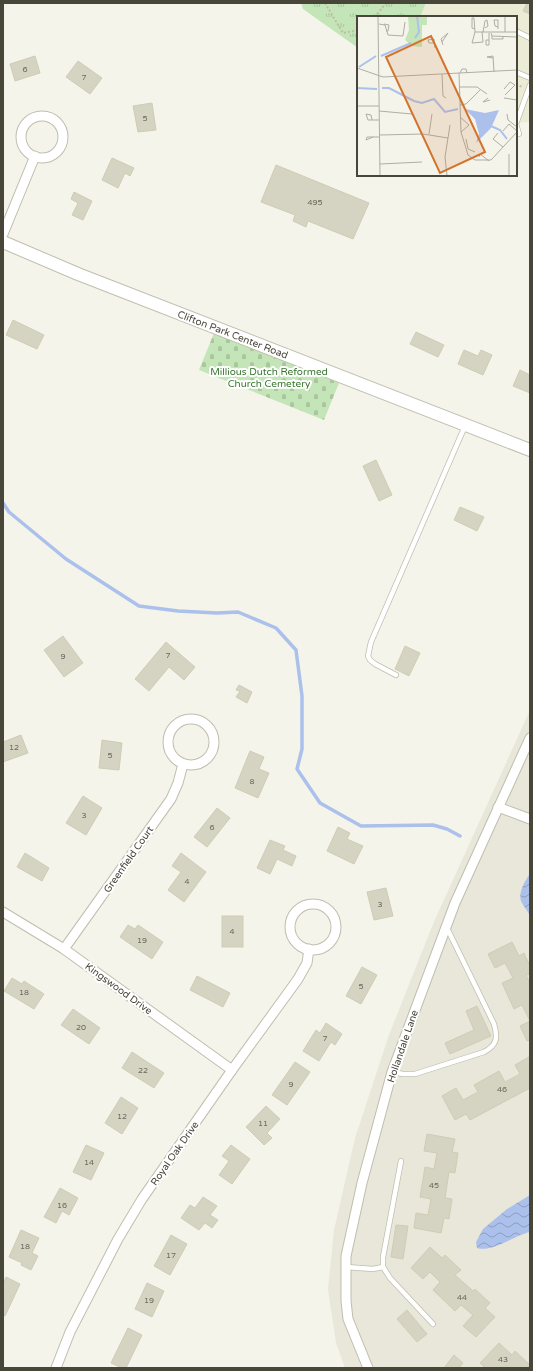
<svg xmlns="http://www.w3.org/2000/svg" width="533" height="1371" font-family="'Varela Round',sans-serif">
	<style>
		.residential { fill: #e8e7d9 }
		.education { fill: #ececd6 }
		.grass { fill: url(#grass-tufts) }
		.cemetery { fill: url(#cemetery-stones) }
		.water { fill: url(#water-waves) }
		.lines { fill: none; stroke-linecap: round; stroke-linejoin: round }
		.stream { stroke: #acc0ec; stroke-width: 3.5 }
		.building { fill: #d5d3c1; stroke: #d0ccb4 }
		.service-casing { stroke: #bfbeae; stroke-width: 6 }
		.minor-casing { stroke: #bfbeae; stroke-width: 11 }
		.tertiary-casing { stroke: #bfbeae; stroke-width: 14 }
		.path { stroke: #c0bda0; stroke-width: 2; stroke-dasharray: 2 2; stroke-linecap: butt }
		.service { stroke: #fff; stroke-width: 4.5 }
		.minor { stroke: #fff; stroke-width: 9 }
		.tertiary { stroke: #fff; stroke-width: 12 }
		.labels { text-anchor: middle; stroke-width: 4; stroke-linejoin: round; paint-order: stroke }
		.number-label { font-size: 8px; fill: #6b695b }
		.street-label { font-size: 10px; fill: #484639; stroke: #fff }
		.park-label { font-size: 10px; fill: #37762f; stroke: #fff }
		.inset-river { fill: none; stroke: #acc0ec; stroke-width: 2 }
		.inset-road { fill: none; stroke: #afaea4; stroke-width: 1 }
		.view { fill: #d3742d; fill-opacity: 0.15; stroke: #d3742d; stroke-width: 2 }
		.inset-edge { fill: none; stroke: #484639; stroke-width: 2 }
	</style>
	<defs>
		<pattern id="grass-tufts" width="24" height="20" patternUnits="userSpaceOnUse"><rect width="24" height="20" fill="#c4e5b7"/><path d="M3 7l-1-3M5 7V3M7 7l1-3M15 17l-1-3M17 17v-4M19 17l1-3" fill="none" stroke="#aac69e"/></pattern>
		<pattern id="cemetery-stones" width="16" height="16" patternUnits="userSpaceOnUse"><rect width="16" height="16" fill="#c4e5b7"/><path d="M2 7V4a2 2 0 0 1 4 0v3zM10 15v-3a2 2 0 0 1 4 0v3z" fill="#aac69e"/></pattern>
		<pattern id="water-waves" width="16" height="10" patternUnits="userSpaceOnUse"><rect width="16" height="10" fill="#acc0ec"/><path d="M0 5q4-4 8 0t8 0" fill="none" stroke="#8e9ec0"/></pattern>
	</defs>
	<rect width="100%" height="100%" fill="#f4f4eb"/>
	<path class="residential" d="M530 710V1368H345L336 1343 328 1289 334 1230 355 1138 389 1035 433 924Z"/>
	<path class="education" d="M426 3H530V122L516 123V17H420Z"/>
	<path class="grass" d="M301 3H426L420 17H358V48L303 9Z"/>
	<path class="cemetery" d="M214 333 339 383 324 420 199 370Z"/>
	<g class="water">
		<path d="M530 874V916C528 911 523 906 521 901 518 893 525 880 530 874Z"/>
		<path d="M530 1195V1232C515 1235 492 1253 477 1248L476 1242 483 1229 507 1209Z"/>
	</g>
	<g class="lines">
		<path class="stream" d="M3 503 9 512 66 559 139 606 178 611 217 613 238 612 276 628 296 650 302 696V749L297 769 320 803 361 826 433 825 447 829 460 836"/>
	</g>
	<g class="building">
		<path d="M527 3H530V14L523 11Z"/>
		<path d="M35 56 40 73 15 81 10 64Z"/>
		<path d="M78 61 102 78 90 94 66 77Z"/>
		<path d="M152 103 156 130 138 132 133 106Z"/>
		<path d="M112 158 134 168 130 176 125 173 118 188 102 180Z"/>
		<path d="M276 165 369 203 353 239 308 221 306 227 293 221 295 215 261 202Z"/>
		<path d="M74 192 92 201 83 220 72 215 78 203 71 199Z"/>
		<path d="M13 320 44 335 37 349 6 335Z"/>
		<path d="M416 332 444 345 438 357 410 344Z"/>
		<path d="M464 350 478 356 481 350 492 355 483 375 458 364Z"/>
		<path d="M520 370 530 375V393L513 386Z"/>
		<path d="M376 460 392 495 379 501 363 466Z"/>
		<path d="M460 507 484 517 477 531 454 520Z"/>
		<path d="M63 636 83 663 64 677 44 650Z"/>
		<path d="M166 642 195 667 184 680 169 667 149 691 135 679Z"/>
		<path d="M405 646 420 653 409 676 395 669Z"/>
		<path d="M239 685 252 692 247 703 236 697 240 691 236 690Z"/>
		<path d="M21 735 28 753 3 762V742Z"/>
		<path d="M102 740 122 743 119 770 99 768Z"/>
		<path d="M250 751 264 757 259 769 269 773 258 798 235 788Z"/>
		<path d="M83 796 102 808 86 835 66 823Z"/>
		<path d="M217 808 230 818 207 847 194 837Z"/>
		<path d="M338 827 350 833 347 839 363 846 354 864 327 851Z"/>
		<path d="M270 840 285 846 283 850 296 856 292 866 277 859 270 874 257 868Z"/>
		<path d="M25 853 49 868 42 881 17 867Z"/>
		<path d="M181 853 206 872 184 902 168 890 181 872 172 866Z"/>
		<path d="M386 888 393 916 374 920 367 892Z"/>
		<rect x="222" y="916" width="21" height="31"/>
		<path d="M128 925 135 929 138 925 163 942 152 959 120 937Z"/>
		<path d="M512 942 519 956 524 953 530 966V974L526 975 530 983V1021L522 1005 514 1009 502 983 513 978 505 963 495 968 488 954Z"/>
		<path d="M362 967 377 975 361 1004 346 996Z"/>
		<path d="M197 976 230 993 223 1007 190 990Z"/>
		<path d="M12 978 22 984 24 981 44 994 34 1009 4 991Z"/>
		<path d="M477 1006 491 1036 450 1054 445 1043 474 1030 466 1011Z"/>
		<path d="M73 1009 100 1028 89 1044 61 1025Z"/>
		<path d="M530 1021V1040L527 1041 520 1026Z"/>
		<path d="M326 1023 342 1034 335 1045 331 1042 319 1061 303 1051 316 1030 320 1033Z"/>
		<path d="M132 1052 164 1073 154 1088 122 1068Z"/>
		<path d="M529 1057 530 1060V1088L470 1120 466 1114 455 1120 442 1096 456 1088 463 1100 478 1092 474 1085 499 1071 505 1082 520 1074 515 1065Z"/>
		<path d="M295 1062 310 1072 287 1105 272 1095Z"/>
		<path d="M121 1097 138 1108 122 1134 105 1123Z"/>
		<path d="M266 1106 280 1119 267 1133 272 1138 264 1145 246 1127Z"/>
		<path d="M427 1134 455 1139 452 1152 458 1153 455 1173 449 1172 445 1198 452 1199 449 1219 444 1218 441 1233 414 1228 416 1213 428 1215 431 1199 420 1197 425 1167 434 1169 437 1153 424 1151Z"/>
		<path d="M86 1145 104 1153 91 1180 73 1172Z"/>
		<path d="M231 1145 250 1159 232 1184 219 1175 229 1161 222 1156Z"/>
		<path d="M60 1188 78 1198 69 1215 62 1211 56 1223 44 1217Z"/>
		<path d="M203 1197 217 1206 210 1215 218 1220 212 1228 205 1223 199 1230 181 1218 190 1205 195 1208Z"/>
		<path d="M396 1225 408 1226 403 1259 391 1257Z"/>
		<path d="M21 1230 39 1238 32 1253 38 1256 31 1270 21 1265 22 1263 9 1257Z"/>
		<path d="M171 1235 187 1244 170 1275 154 1266Z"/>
		<path d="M430 1247 442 1258 445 1255 461 1270 455 1275 473 1291 475 1289 490 1303 485 1308 495 1317 476 1337 463 1326 473 1315 461 1305 455 1311 433 1290 440 1282 430 1272 423 1279 411 1268Z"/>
		<path d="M6 1277 20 1284 5 1316 3 1315V1284Z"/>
		<path d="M147 1283 164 1291 152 1317 135 1309Z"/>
		<path d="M407 1310 427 1334 417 1342 397 1319Z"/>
		<path d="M128 1328 142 1335 126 1368H122L111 1363Z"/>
		<path d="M499 1343 512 1355 515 1351 530 1365 527 1368H485L480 1363Z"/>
		<path d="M454 1355 463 1363 459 1368H444Z"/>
	</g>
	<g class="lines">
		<g class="service-casing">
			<g id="service">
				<path d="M516 31 530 38"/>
				<path d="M516 72 530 78"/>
				<path d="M519 134 516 124 530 85"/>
				<path d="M396 675 375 664 370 660 368 656 371 642 465 426"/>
				<path d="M392 1072 403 1074H415L484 1052C497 1045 498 1038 494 1024L446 926"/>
				<path d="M401 1161 383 1257V1267L390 1278 433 1324"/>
				<path d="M346 1267 373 1269 383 1267"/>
			</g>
		</g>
		<g class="minor-casing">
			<g id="minor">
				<circle cx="42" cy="137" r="21"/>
				<path d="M3 234 35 156"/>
				<circle cx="191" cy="742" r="23"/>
				<path d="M498 807 530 819"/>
				<circle cx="313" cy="927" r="23"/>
				<path d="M3 912 64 949 232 1070"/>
				<path d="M64 949 171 799 178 783 183 764"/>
				<path d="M56 1368 70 1332 118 1239 142 1199 232 1070 298 979 307 963 309 949"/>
				<path d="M368 1368 348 1319 346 1301V1256L362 1183 392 1072 455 903 530 738"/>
			</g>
		</g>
		<g class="tertiary-casing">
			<path id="tertiary" d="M3 242 78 274 530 450"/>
		</g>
		<g class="path">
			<path d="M325 3 343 33 358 30"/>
			<path d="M375 17 386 3"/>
			<path d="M516 84 522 87"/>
		</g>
		<use href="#service" class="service"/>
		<use href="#minor" class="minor"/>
		<use href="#tertiary" class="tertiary"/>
	</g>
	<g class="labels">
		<g class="number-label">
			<text x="25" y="72">6</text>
			<text x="84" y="80">7</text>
			<text x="145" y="121">5</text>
			<text x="315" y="205">495</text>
			<text x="168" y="658">7</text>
			<text x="63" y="659">9</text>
			<text x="14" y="750">12</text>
			<text x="110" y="758">5</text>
			<text x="252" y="784">8</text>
			<text x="84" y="818">3</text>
			<text x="212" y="830">6</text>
			<text x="187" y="884">4</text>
			<text x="380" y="907">3</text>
			<text x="232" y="934">4</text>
			<text x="142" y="943">19</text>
			<text x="361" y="989">5</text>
			<text x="24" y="995">18</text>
			<text x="81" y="1030">20</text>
			<text x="325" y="1041">7</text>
			<text x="143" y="1073">22</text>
			<text x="291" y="1087">9</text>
			<text x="502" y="1092">46</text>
			<text x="122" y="1119">12</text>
			<text x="263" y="1126">11</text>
			<text x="89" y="1165">14</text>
			<text x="434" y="1188">45</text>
			<text x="62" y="1208">16</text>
			<text x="25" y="1249">18</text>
			<text x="171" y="1258">17</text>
			<text x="462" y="1300">44</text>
			<text x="149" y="1303">19</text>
			<text x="503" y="1362">43</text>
		</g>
		<g class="street-label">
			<text transform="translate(233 334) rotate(21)" y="4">Clifton Park Center Road</text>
			<text transform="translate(128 859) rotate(-55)" y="4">Greenfield Court</text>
			<text transform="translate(119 988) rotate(36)" y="4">Kingswood Drive</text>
			<text transform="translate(402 1046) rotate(-71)" y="4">Hollandale Lane</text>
			<text transform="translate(174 1153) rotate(-55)" y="4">Royal Oak Drive</text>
		</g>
		<g class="park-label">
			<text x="269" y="375">Millious Dutch Reformed<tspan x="269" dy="12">Church Cemetery</tspan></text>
		</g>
	</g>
	<g transform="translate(357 16)">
		<rect width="160" height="160" fill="#f4f4eb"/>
		<path d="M51 0H70V9H65V31L55 30 48 24 52 14Z" fill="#c4e5b7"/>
		<path d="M108 93 128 97 142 94 134 112 119 127 122 118 118 103Z" fill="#acc0ec"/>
		<path class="inset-river" d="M58 22 62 16 60 0M24 40 54 27M2 51 19 40M0 72 20 73M25 72H32L57 85 65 87 77 83 88 96 101 93M134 110 143 114 150 123"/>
		<path class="inset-road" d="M21 0 23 160M148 0V16M22 8 28 9 31 19 46 20 48 6M27 8 32 9 31 15H29M141 11 138 10 137 4H141V13M118 13 115 12V2H117V3L118 16 115 27 126 26 125 16M118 16H160M126 16 128 5 130 4 131 10 128 12M132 17V29H129V24H132M134 17 135 20 160 21M135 20V23H146V20M85 26 91 17 84 23 86 29M77 27H72L71 24 77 23 78 32M136 42 130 41 136 40 137 56M0 52 26 61 160 54M102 57 104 116 111 139 118 144H134L160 116M103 57 105 53H109L110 57M85 58 86 80 89 82M103 71H120L130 78M147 73 153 66 158 69 148 79M131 82 126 86 133 84M147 82 160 84M103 89 109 88 123 74M0 90H22M22 95 55 98M150 98 151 104 160 111M103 101 112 109 104 116M15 104H11L9 98 14 99 15 104H22M146 115 152 108 160 115M141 117 136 123 146 131M72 118 75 98M23 119 66 118 91 122M16 121 9 124 10 121H23M109 123 111 133 118 136M152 138V160M122 141 123 138 132 145M23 148 65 146M90 160 88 141 93 109"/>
		<path class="view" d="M74 20 128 136 83 157 29 41Z"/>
		<rect width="160" height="160" class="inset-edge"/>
	</g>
	<rect width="533" height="1371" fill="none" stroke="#484639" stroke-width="8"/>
</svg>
